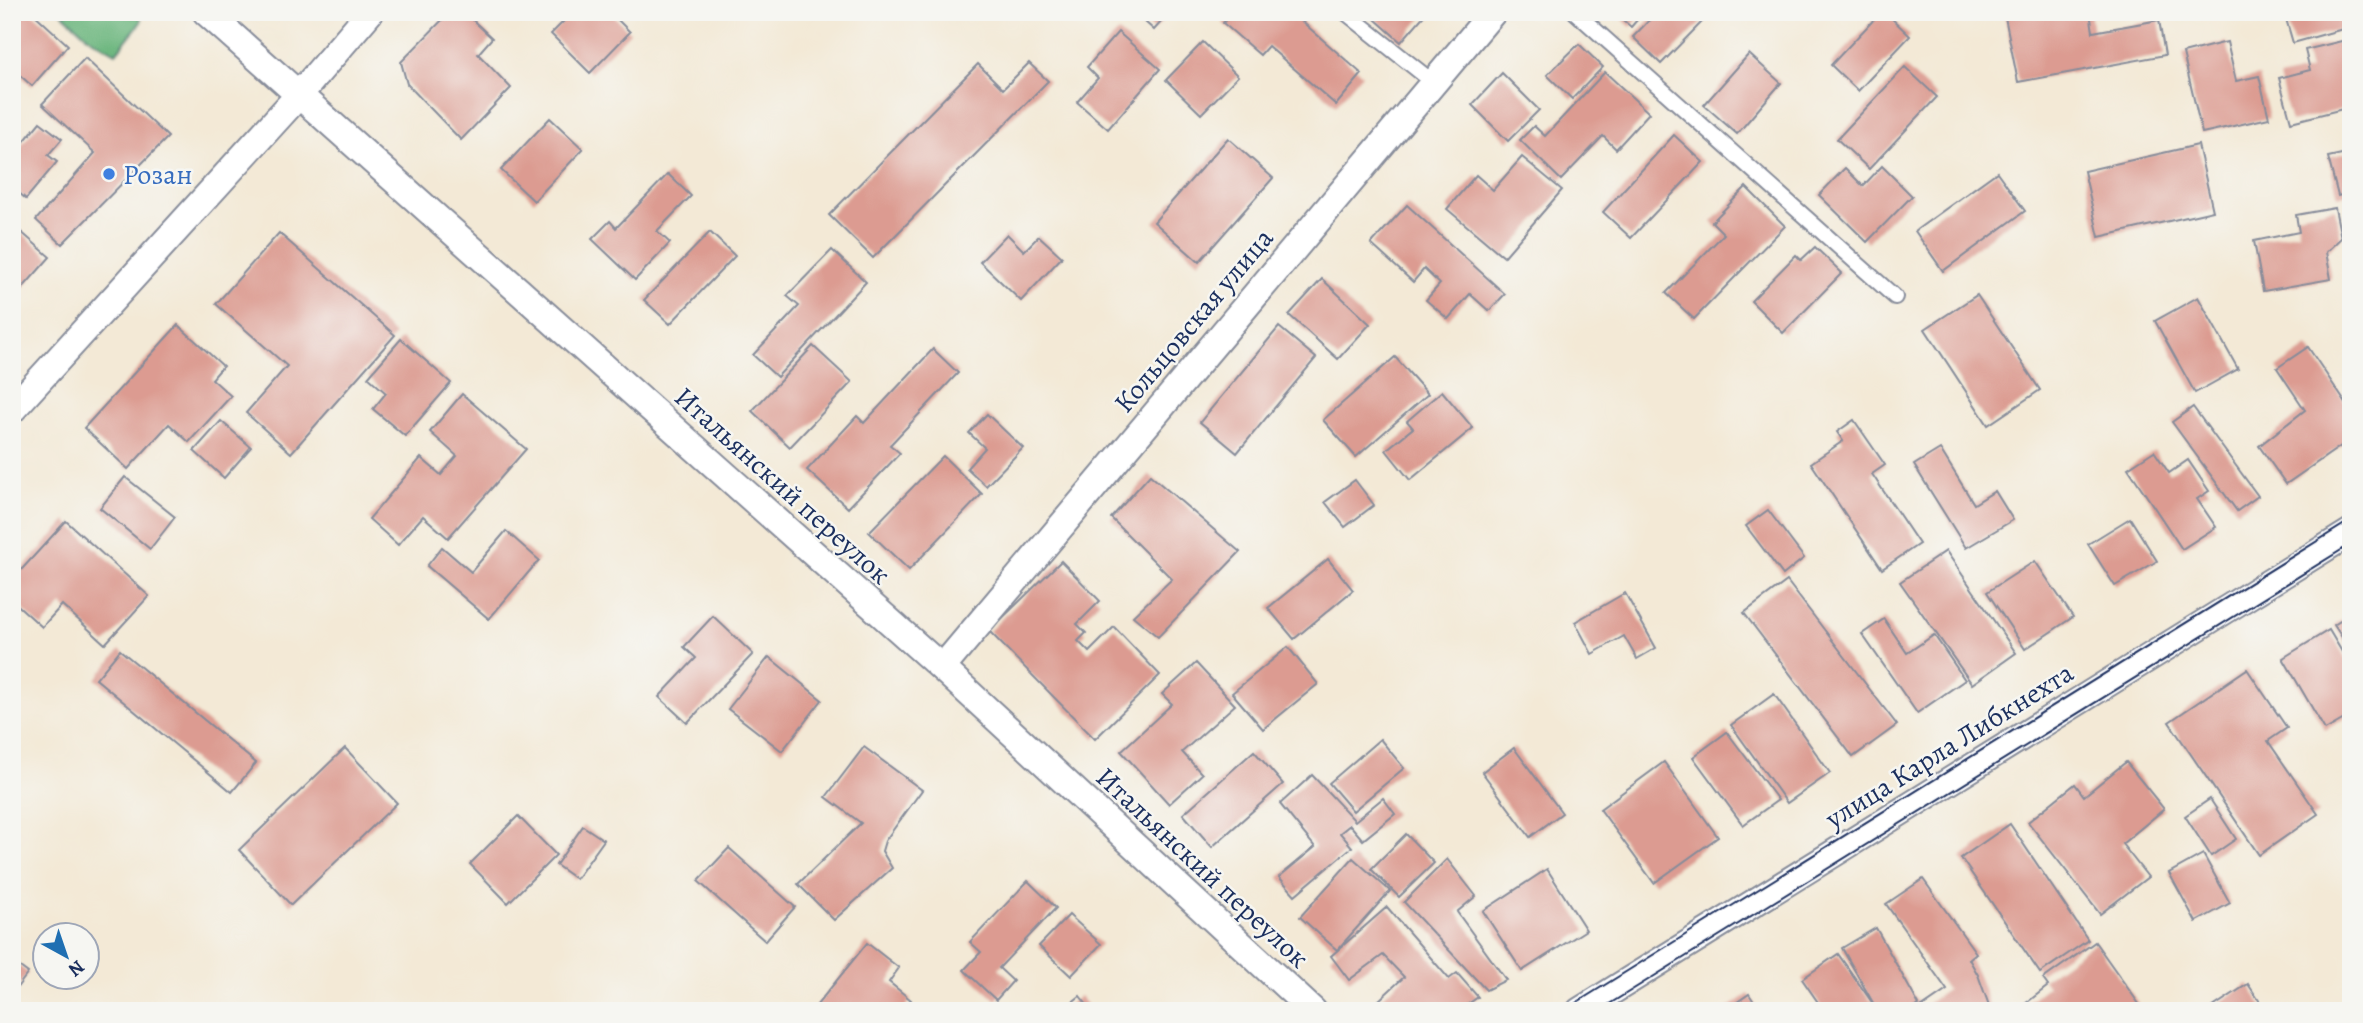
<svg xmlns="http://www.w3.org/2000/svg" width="2363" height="1023" font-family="Alegreya,serif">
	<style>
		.forest { fill: #6cb67e; stroke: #44726e; stroke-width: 2 }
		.building { fill: #dc9b91 }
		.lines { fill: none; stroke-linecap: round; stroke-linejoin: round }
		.lane-casing { stroke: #878c9a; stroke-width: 18 }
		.street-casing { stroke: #878c9a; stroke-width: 30 }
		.lane { stroke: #fff; stroke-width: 14 }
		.street { stroke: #fff; stroke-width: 26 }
		.tram { stroke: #1b2f5e; stroke-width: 2 }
		.shop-dot { fill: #3f7fe0; stroke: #f6f6f2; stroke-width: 2.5 }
		.labels { text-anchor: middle; stroke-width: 5; stroke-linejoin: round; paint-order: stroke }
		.shop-label { font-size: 28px; fill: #366cbe; stroke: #f6f6f2; text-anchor: start }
		.street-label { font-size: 28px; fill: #1b2f5e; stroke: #f6f6f2 }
	</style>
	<rect width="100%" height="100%" fill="#f6f6f2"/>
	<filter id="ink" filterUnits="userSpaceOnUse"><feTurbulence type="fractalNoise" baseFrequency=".0143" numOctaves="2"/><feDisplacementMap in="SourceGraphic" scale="14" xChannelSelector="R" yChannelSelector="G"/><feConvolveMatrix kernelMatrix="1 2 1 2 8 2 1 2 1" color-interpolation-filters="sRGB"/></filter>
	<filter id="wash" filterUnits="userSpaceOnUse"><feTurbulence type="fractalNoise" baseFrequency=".00686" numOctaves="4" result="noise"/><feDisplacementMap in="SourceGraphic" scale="28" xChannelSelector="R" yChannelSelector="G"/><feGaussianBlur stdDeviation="1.57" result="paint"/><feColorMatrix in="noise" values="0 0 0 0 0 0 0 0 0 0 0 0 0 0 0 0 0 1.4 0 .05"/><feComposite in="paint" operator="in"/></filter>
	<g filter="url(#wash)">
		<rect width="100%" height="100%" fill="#f3e9d6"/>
		<path class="forest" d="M61 12H140L141 22 116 53 88 37Z"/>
		<g id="blocks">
			<g class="building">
				<path d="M12 12H32L68 45 32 86 12 68Z"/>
				<path d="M450 12H464L492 38 478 54 511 88 461 140 407 84 401 62Z"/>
				<path d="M573 12H610L630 32 590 73 551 34Z"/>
				<path d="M1134 12H1170L1154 30Z"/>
				<path d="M1232 12H1291L1362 74 1336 105 1268 46 1260 55 1223 23Z"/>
				<path d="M1367 12H1427L1401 42Z"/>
				<path d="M1614 12H1644L1631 27Z"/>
				<path d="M1657 12H1692L1702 22 1661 64 1633 37Z"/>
				<path d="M1881 12H1885L1910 36 1858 91 1831 65Z"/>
				<path d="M2004 12H2090L2093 32 2159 20 2165 55 2018 82Z"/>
				<path d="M2284 12H2346L2350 27 2293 43Z"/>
				<path d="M1118 32 1160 69 1108 129 1077 102 1098 78 1087 67Z"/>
				<path d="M2346 40 2351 58V107L2291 122 2279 78 2310 70 2305 50Z"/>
				<path d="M1203 42 1238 76 1201 114 1166 80Z"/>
				<path d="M2227 42 2236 81 2259 76 2269 118 2202 133 2183 53Z"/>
				<path d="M1579 44 1603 67 1572 99 1547 75Z"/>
				<path d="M1749 54 1781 83 1737 134 1704 105Z"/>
				<path d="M85 58 168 137 62 244 36 220 95 153 42 104Z"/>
				<path d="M1029 63 1048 81 873 258 829 215 978 64 1003 89Z"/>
				<path d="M1905 67 1937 97 1869 169 1837 139Z"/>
				<path d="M1605 72 1649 113 1616 149 1603 136 1561 180 1520 140 1534 126 1545 136Z"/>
				<path d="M1502 73 1539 110 1508 141 1472 105Z"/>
				<path d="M550 118 583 149 534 201 501 170Z"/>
				<path d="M40 122 62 139 48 155 57 162 26 199 18 192 12 200V156Z"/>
				<path d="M1674 135 1703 162 1631 238 1603 212Z"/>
				<path d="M1228 138 1273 178 1199 262 1154 222Z"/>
				<path d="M2198 145 2213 211 2099 237 2084 171Z"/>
				<path d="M2351 152V192L2338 196 2328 157Z"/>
				<path d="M1522 157 1562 190 1504 257 1447 209 1476 175 1493 190Z"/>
				<path d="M1882 166 1912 196 1867 242 1819 195 1845 168 1863 186Z"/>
				<path d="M1997 172 2025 211 1943 271 1915 231Z"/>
				<path d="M668 174 691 196 657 231 670 243 635 280 592 239 610 221 616 228Z"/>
				<path d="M1746 187 1785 226 1694 319 1666 293 1724 234 1712 222Z"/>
				<path d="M1407 205 1505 294 1489 311 1470 294 1448 319 1426 300 1440 284 1424 269 1413 282 1371 244Z"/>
				<path d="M2335 208 2341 238 2326 252 2331 279 2263 291 2254 241 2299 232 2296 215Z"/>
				<path d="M12 224 50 257 12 300Z"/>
				<path d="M710 232 735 256 670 324 644 300Z"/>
				<path d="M279 233 395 335 291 453 246 413 287 366 216 304Z"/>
				<path d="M1007 234 1024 251 1039 236 1062 257 1021 301 980 262Z"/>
				<path d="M1815 247 1842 273 1783 333 1751 301 1796 255 1801 260Z"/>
				<path d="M832 250 866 282 777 377 753 355 799 306 787 296Z"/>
				<path d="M1322 279 1370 324 1338 359 1289 315Z"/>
				<path d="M1977 295 2040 390 1988 425 1925 329Z"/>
				<path d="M2198 297 2238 369 2195 393 2155 321Z"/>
				<path d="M178 325 223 366 212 379 231 396 189 442 169 424 128 469 84 428Z"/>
				<path d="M1279 327 1316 358 1237 453 1200 422Z"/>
				<path d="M401 339 451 383 405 436 373 409 386 393 368 377Z"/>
				<path d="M813 346 852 382 790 447 752 411Z"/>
				<path d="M2308 347 2351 411V439L2286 484 2259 446 2305 410 2277 368Z"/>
				<path d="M933 349 958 373 890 445 900 453 848 508 807 470 857 416 864 423Z"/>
				<path d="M1395 357 1428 394 1356 457 1323 420Z"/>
				<path d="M1442 391 1473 428 1410 480 1386 450 1413 428 1407 421Z"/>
				<path d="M462 394 526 449 448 538 423 516 398 545 369 519 421 458 441 475 457 456 430 432Z"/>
				<path d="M2193 407 2258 496 2237 511 2172 422Z"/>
				<path d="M987 414 1023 448 986 486 967 468 985 448 969 433Z"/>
				<path d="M1854 420 1885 465 1872 474 1919 544 1882 569 1811 463 1843 441 1837 432Z"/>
				<path d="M221 421 251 447 224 478 194 451Z"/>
				<path d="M1940 449 1974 504 1995 491 2013 520 1966 548 1914 465Z"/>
				<path d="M2154 451 2169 473 2188 460 2209 491 2197 499 2216 527 2182 549 2128 468Z"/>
				<path d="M943 456 982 494 909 570 869 532Z"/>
				<path d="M1150 475 1240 552 1158 637 1133 616 1172 579 1111 518Z"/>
				<path d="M125 477 175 517 150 549 100 508Z"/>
				<path d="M1355 480 1374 505 1345 527 1325 502Z"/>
				<path d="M1768 510 1804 558 1783 575 1746 526Z"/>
				<path d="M2130 518 2157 561 2115 586 2088 544Z"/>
				<path d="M66 521 149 596 105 644 62 605 42 627 12 600V580Z"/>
				<path d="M506 531 539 560 489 619 427 566 442 547 471 572Z"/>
				<path d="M1946 551 2016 653 1972 684 1900 582Z"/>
				<path d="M1328 559 1353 590 1294 639 1268 608Z"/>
				<path d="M1061 561 1100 601 1077 624 1086 633 1078 641 1089 652 1114 627 1160 675 1095 739 989 631Z"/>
				<path d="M2035 561 2073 617 2025 649 1987 592Z"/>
				<path d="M1787 581 1897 725 1853 757 1744 613Z"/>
				<path d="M1625 593 1656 648 1637 659 1624 636 1592 654 1575 622Z"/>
				<path d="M2351 614V651L2334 625Z"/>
				<path d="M713 616 753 654 687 723 659 697 696 658 684 647Z"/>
				<path d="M1884 619 1907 653 1934 635 1965 680 1917 713 1862 634Z"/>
				<path d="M2329 630 2351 667V715L2325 730 2283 658Z"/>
				<path d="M1288 647 1318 684 1263 729 1232 693Z"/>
				<path d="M120 650 256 763 232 792 96 679Z"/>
				<path d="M769 657 822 700 782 751 728 709Z"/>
				<path d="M1196 663 1235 705 1182 752 1202 774 1169 804 1121 751 1172 704 1162 694Z"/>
				<path d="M2247 669 2287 728 2268 741 2318 814 2259 855 2169 722Z"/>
				<path d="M1774 694 1830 773 1787 803 1731 725Z"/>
				<path d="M1727 732 1778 800 1743 825 1693 757Z"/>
				<path d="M1380 739 1404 768 1353 811 1329 783Z"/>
				<path d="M864 747 922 790 885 841 882 851 892 868 834 920 798 884 861 823 826 797Z"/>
				<path d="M345 748 397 803 291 905 239 850Z"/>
				<path d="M1514 748 1562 813 1530 837 1482 772Z"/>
				<path d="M1254 751 1283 784 1212 847 1183 814Z"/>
				<path d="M1664 762 1718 837 1654 883 1600 809Z"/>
				<path d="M2126 762 2164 809 2122 844 2148 877 2100 914 2028 822 2075 784 2084 796Z"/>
				<path d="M1312 775 1355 821 1383 798 1395 814 1363 840 1350 825 1340 833 1352 847 1295 895 1279 877 1315 847 1280 804Z"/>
				<path d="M2210 799 2236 839 2211 856 2185 816Z"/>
				<path d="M518 816 556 855 508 903 470 864Z"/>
				<path d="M2010 824 2088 940 2040 973 1961 858Z"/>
				<path d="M583 826 604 840 576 879 556 865Z"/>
				<path d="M1406 834 1434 863 1399 897 1371 869Z"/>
				<path d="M729 848 795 907 765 941 698 881Z"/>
				<path d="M2203 854 2230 903 2196 922 2169 873Z"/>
				<path d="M1353 858 1390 891 1337 950 1300 917Z"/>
				<path d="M1447 859 1476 896 1457 912 1506 980 1486 990 1404 902Z"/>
				<path d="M1547 869 1586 930 1522 971 1483 911Z"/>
				<path d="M1923 879 1976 953 1969 959 1978 975 1991 1011H1922L1921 1008 1947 990 1886 904Z"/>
				<path d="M1028 881 1056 908 999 968 1013 981 996 1000 964 970 981 952 970 942Z"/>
				<path d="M1387 907 1449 979 1457 973 1478 997 1458 1011H1390L1378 1001 1404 977 1383 955 1349 980 1331 956Z"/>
				<path d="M1069 915 1101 944 1071 976 1039 946Z"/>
				<path d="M1876 928 1919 1005 1910 1011H1824L1802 979 1838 954 1876 1008 1842 948Z"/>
				<path d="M2095 942 2144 1011H2030L2025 1004 2048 986 2043 979Z"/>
				<path d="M867 943 899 968 889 982 911 1000 903 1011H812Z"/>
				<path d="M12 961 28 973 12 994Z"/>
				<path d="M2248 984 2266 1011H2211L2210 1009Z"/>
				<path d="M1749 994 1760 1011H1724Z"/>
				<path d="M1080 996 1092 1011H1061Z"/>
			</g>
		</g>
	</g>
	<g filter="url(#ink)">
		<use href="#blocks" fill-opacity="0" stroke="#878c9a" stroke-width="2"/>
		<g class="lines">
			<g class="lane-casing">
				<g id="lane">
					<path d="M1345 12 1434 83"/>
					<path d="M1575 12 1895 297"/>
				</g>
			</g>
			<g class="street-casing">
				<g id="street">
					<path d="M206 12 942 668 1313 1011"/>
					<path d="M12 410 298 96 370 12"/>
					<path d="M942 668 1493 12"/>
					<path d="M1580 1011 2351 532"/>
				</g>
			</g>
			<use href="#lane" class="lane"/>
			<use href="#street" class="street"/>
			<g class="tram">
				<path d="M1563 1011 2351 520"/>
				<path d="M1598 1011 2351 544"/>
			</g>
		</g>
	</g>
	<circle class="shop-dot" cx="109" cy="174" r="7"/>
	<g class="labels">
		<g class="shop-label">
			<text x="123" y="184">Розан</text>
		</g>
		<g class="street-label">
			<text transform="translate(1193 320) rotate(-50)" y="10">Кольцовская улица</text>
			<text transform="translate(783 485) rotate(42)" y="10">Итальянский переулок</text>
			<text transform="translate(1949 745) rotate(-32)" y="10">улица Карла Либкнехта</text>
			<text transform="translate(1203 867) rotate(43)" y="10">Итальянский переулок</text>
		</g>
	</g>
	<rect width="2363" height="1023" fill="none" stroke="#f6f6f2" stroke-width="42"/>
	<g transform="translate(66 956) rotate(140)"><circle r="33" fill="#f6f6f2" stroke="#9ea6b7" stroke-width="2"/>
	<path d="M0-5L12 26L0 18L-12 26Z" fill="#1f6fb2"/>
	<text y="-10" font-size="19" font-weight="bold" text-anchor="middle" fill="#1b2f5e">N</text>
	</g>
</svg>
